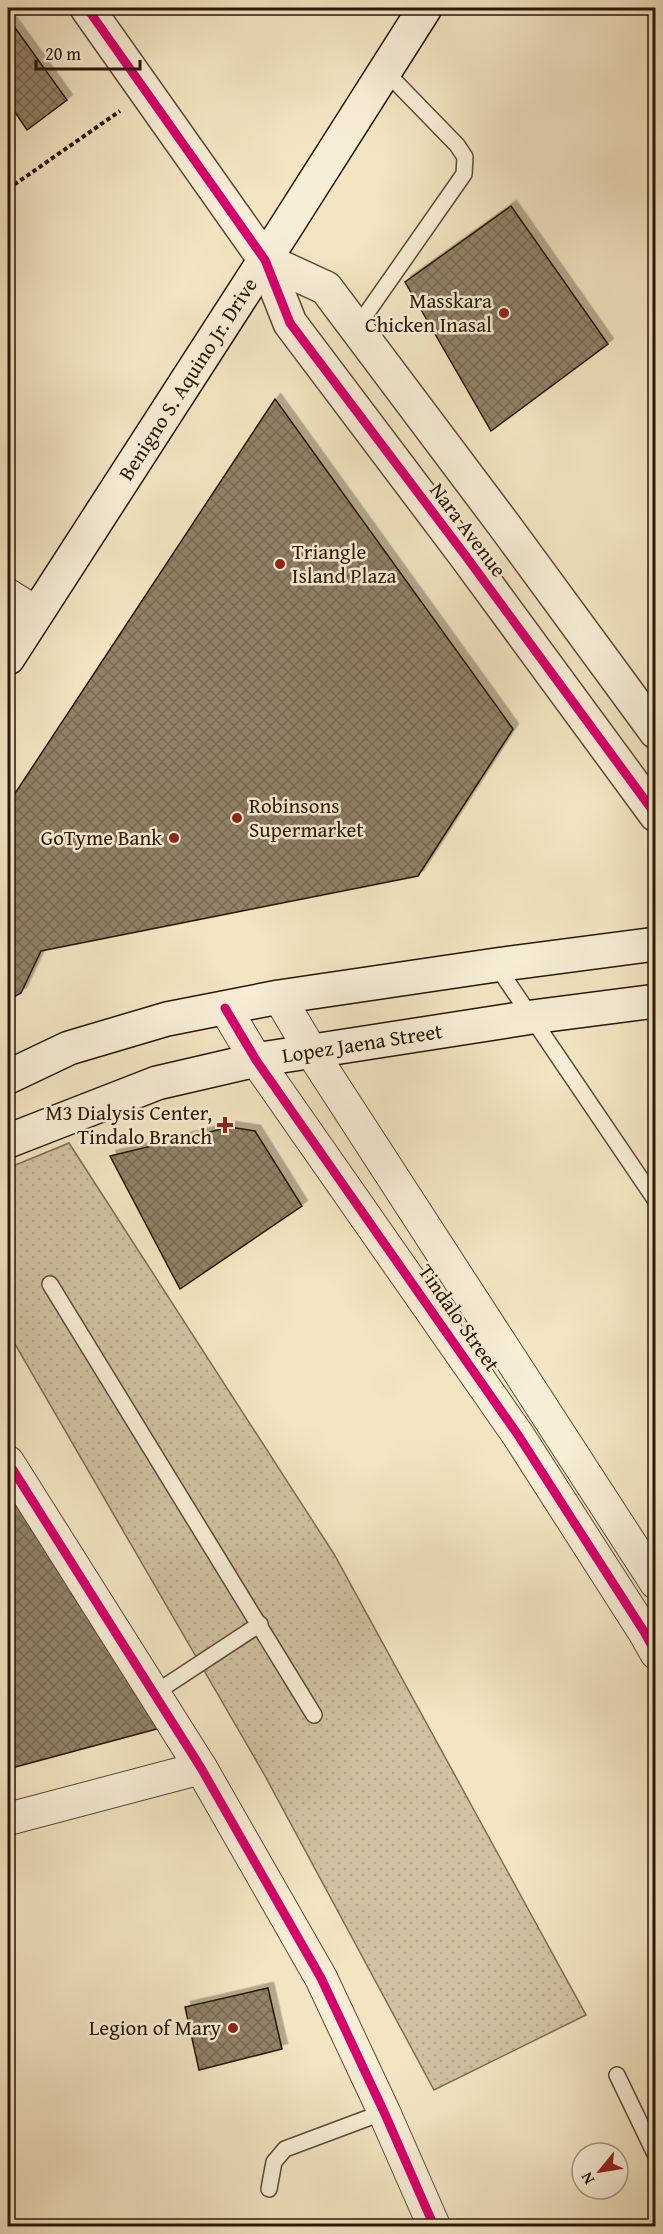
<svg xmlns="http://www.w3.org/2000/svg" width="663" height="2234" font-family="'Gentium Book Plus',serif">
	<style>
		.grass { fill: url(#grass-dots); stroke: #7d6c54; stroke-width: 1.5 }
		.building { fill: url(#building-cross-hatch); stroke: #291606; stroke-width: 1.5; filter: url(#shadow) }
		.lines { fill: none; stroke-linecap: round; stroke-linejoin: round }
		.service-casing { stroke: #5c4a35; stroke-width: 18 }
		.minor-casing { stroke: #5c4a35; stroke-width: 34 }
		.tertiary-casing { stroke: #5c4a35; stroke-width: 36 }
		.secondary-casing { stroke: #291606; stroke-width: 36 }
		.path { stroke: #291606; stroke-width: 4; stroke-dasharray: 4.5 3; stroke-linecap: butt }
		.service { stroke: #f7eed7; stroke-width: 15 }
		.minor { stroke: #f7eed7; stroke-width: 32 }
		.tertiary { stroke: #f7eed7; stroke-width: 33 }
		.secondary { stroke: #f7eed7; stroke-width: 33 }
		.cycleway-casing { stroke: #f7eed7; stroke-width: 13 }
		.cycleway { stroke: #d6006c; stroke-width: 9 }
		.poi-dot { fill: #8f2418; stroke: #f7eed7; stroke-width: 2 }
		.labels { text-anchor: middle; stroke-width: 5; stroke-linejoin: round; paint-order: stroke }
		.poi-label { font-size: 21px; fill: #291606; stroke: #f7eed7; text-anchor: end }
		.street-label { font-size: 21px; fill: #291606; stroke: #f7eed7 }
	</style>
	<defs>
		<pattern id="grass-dots" width="8" height="8" patternUnits="userSpaceOnUse" patternTransform="scale(1.5)"><rect width="8" height="8" fill="#d1c2a2"/><path d="M2 2h.1M6 6h.1" fill="none" stroke="#b3a68a" stroke-width="1.8" stroke-linecap="round"/></pattern>
		<pattern id="building-cross-hatch" width="8" height="8" patternUnits="userSpaceOnUse" patternTransform="scale(1.5)"><rect width="8" height="8" fill="#928268"/><path d="M0 0l8 8M0 8l8-8" fill="none" stroke="#776954"/></pattern>
		<filter id="shadow"><feDropShadow dx="5.5" dy="-5.5" stdDeviation="0" flood-color="#0004"/></filter>
	</defs>
	<rect width="100%" height="100%" fill="#f3e5c2"/>
	<filter id="stains"><feTurbulence type="fractalNoise" baseFrequency=".00333" numOctaves="4"/><feColorMatrix values="0 0 0 0 .2 0 0 0 0 .09 0 0 0 0 .02 0 0 0 .5 -.17"/></filter>
	<radialGradient id="worn" r=".72"><stop offset=".6" stop-color="#630" stop-opacity="0"/><stop offset="1" stop-color="#630" stop-opacity=".3"/></radialGradient>
	<path class="grass" d="M69 1143 334 1554 586 2015 434 2090 264 1774 8 1332V1168Z"/>
	<g class="building">
		<path d="M8 18 67 100 27 130 8 102Z"/>
		<path d="M511 206 608 344 491 431 405 282Z"/>
		<path d="M275 399 513 729 418 876 41 951 21 993 8 1000V804Z"/>
		<path d="M230 1127 255 1131 302 1206 180 1289 110 1156Z"/>
		<path d="M8 1492 164 1727 8 1769Z"/>
		<path d="M268 1988 282 2049 199 2070 185 2007Z"/>
	</g>
	<g class="lines">
		<g class="service-casing">
			<g id="service">
				<path d="M357 327 464 174 465 157 457 145 385 71"/>
				<path d="M496 965 656 1201"/>
				<path d="M50 1284 314 1715"/>
				<path d="M155 1693 260 1624"/>
				<path d="M617 2075 656 2156"/>
				<path d="M269 2189 274 2162 285 2149 384 2112"/>
			</g>
		</g>
		<g class="minor-casing">
			<g id="minor">
				<path d="M8 595 37 613"/>
				<path d="M279 997 311 1051 656 1583"/>
				<path d="M225 1008 256 1060 518 1435 643 1630 656 1653"/>
				<path d="M8 1462 201 1768 321 1978 384 2112 434 2226"/>
				<path d="M8 1819 201 1768"/>
			</g>
		</g>
		<g class="tertiary-casing">
			<g id="tertiary">
				<path d="M87 8 265 260 290 323 465 555 656 815"/>
				<path d="M265 260 326 288 504 525 656 732"/>
			</g>
		</g>
		<g class="secondary-casing">
			<g id="secondary">
				<path id="s1" d="M8 658 284 230 425 8"/>
				<path d="M8 1077 69 1048 167 1019 279 997 496 965 656 944"/>
				<path id="s2" d="M8 1141 157 1083 256 1060 532 1017 656 1001"/>
			</g>
		</g>
		<path class="path" d="M8 189 120 111"/>
		<use href="#service" class="service"/>
		<use href="#minor" class="minor"/>
		<use href="#tertiary" class="tertiary"/>
		<use href="#secondary" class="secondary"/>
		<g class="cycleway-casing">
			<g id="cycleway">
				<path d="M87 8 265 260 290 323 465 555 656 815"/>
				<path d="M225 1008 256 1060 518 1435 643 1630 656 1653"/>
				<path d="M8 1462 201 1768 321 1978 384 2112 434 2226"/>
			</g>
		</g>
		<use href="#cycleway" class="cycleway"/>
	</g>
	<g class="poi-dot">
		<circle cx="504" cy="313" r="6"/>
		<circle cx="280" cy="564" r="6"/>
		<circle cx="237" cy="818" r="6"/>
		<circle cx="174" cy="838" r="6"/>
		<path d="M222 1116h6v6h6v6h-6v6h-6v-6h-6v-6h6z"/>
		<circle cx="233" cy="2028" r="6"/>
	</g>
	<g class="labels">
		<g class="poi-label">
			<text x="492" y="308">Masskara<tspan x="492" dy="24">Chicken Inasal</tspan></text>
			<text x="292" y="559" text-anchor="start">Triangle<tspan x="292" dy="24">Island Plaza</tspan></text>
			<text x="249" y="813" text-anchor="start">Robinsons<tspan x="249" dy="24">Supermarket</tspan></text>
			<text x="162" y="845">GoTyme Bank</text>
			<text x="212" y="1120">M3 Dialysis Center,<tspan x="212" dy="24">Tindalo Branch</tspan></text>
			<text x="221" y="2035">Legion of Mary</text>
		</g>
		<g class="street-label">
			<text dy="7" stroke="none"><textPath href="#s1" startOffset="332">Benigno S. Aquino Jr. Drive</textPath></text>
			<text transform="translate(468 530) rotate(53)" y="7">Nara Avenue</text>
			<text dy="7" stroke="none"><textPath href="#s2" startOffset="369">Lopez Jaena Street</textPath></text>
			<text transform="translate(459 1318) rotate(55)" y="7">Tindalo Street</text>
		</g>
	</g>
	<rect width="663" height="2234" fill="none" stroke="#f3e5c2" stroke-width="30"/>
	<rect x="9" y="9" width="645" height="2216" fill="none" stroke="#291606" stroke-width="3"/>
	<rect x="15" y="15" width="633" height="2204" fill="none" stroke="#291606" stroke-width="1.5"/>
	<g transform="translate(600 2171) rotate(240)"><circle r="28" fill="#f7eed7" stroke="#a59883" stroke-width="1.5"/>
	<path d="M0-4.5L10 22L0 15L-10 22Z" fill="#8f2418"/>
	<text y="-9" font-size="16" font-weight="bold" text-anchor="middle" fill="#291606">N</text>
	</g>
	<path d="M36 60v9h104v-9" fill="none" stroke="#291606" stroke-width="3"/>
	<text x="45" y="60" font-size="18" fill="#291606" stroke="#f7eed7" stroke-width="4.5" paint-order="stroke">20 m</text>
	<rect width="100%" height="100%" filter="url(#stains)"/>
	<rect width="100%" height="100%" fill="url(#worn)"/>
</svg>
